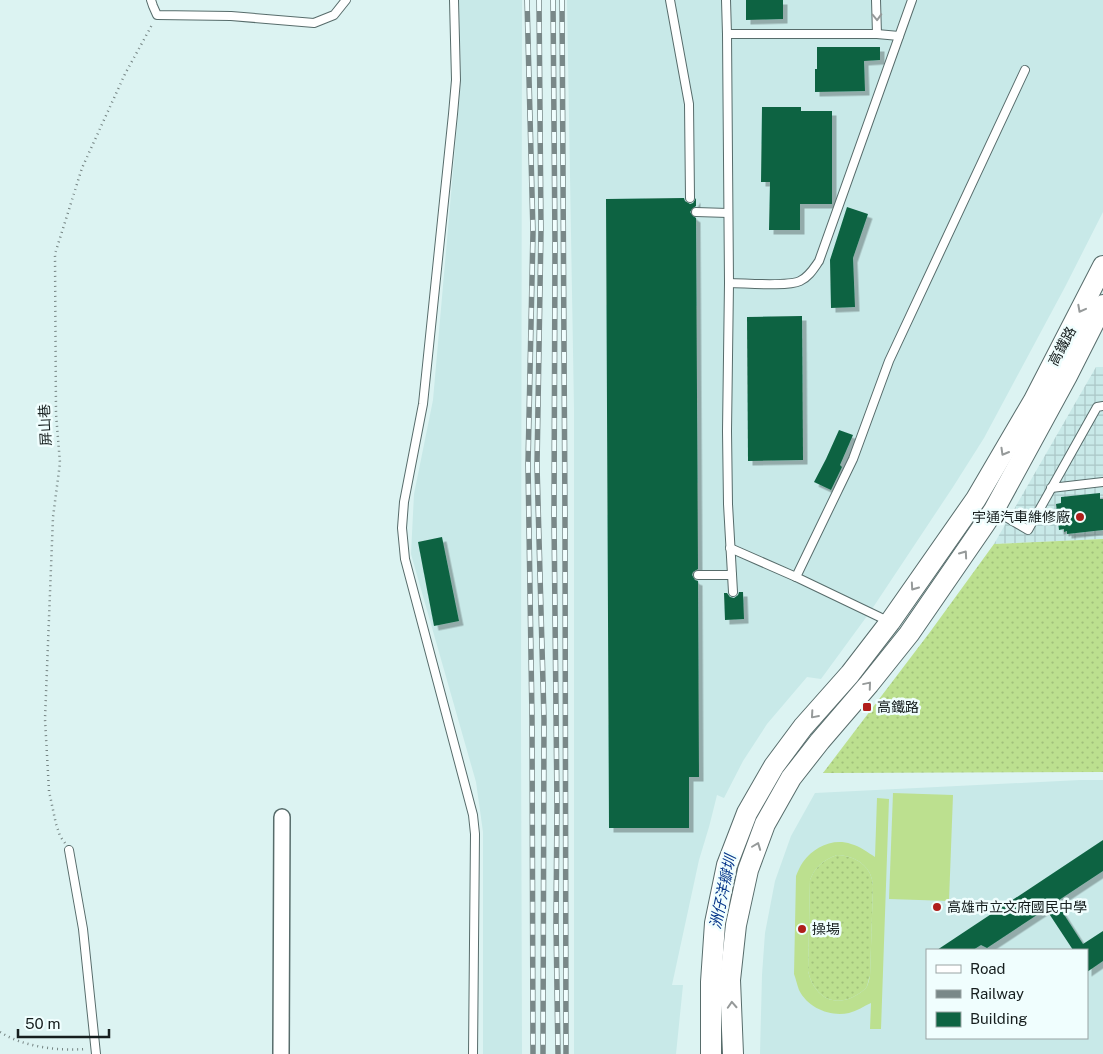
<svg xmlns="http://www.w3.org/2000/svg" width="1103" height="1054" font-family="'Public Sans','Noto Sans TC',sans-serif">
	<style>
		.built { fill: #c8e9e8; fill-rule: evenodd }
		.industrial { fill: url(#industrial-grid) }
		.grass { fill: url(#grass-dots) }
		.pitch { fill: #bce08f; fill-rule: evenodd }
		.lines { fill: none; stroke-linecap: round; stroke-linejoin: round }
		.stream { stroke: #5676a9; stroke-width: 4 }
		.building { fill: #0e6443; filter: url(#shadow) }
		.lane-casing { stroke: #576c6b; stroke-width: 10 }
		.street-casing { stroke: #576c6b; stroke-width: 18 }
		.secondary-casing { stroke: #576c6b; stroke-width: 22 }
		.path { stroke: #758483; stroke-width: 2.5; stroke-dasharray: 1 4; stroke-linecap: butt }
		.lane { stroke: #fff; stroke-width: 8 }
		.street { stroke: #fff; stroke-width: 15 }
		.secondary { stroke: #fff; stroke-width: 20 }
		.rail-casing { stroke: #798888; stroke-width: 5.5 }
		.rail { stroke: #f0fefe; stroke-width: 4; stroke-dasharray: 11; stroke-linecap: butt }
		.oneway { stroke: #969a9a }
		.poi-dot { fill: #af1e1b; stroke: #f0fefe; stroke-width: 2 }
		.labels { text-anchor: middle; stroke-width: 5; stroke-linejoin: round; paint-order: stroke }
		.street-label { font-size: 14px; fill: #161e1e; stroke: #f0fefe }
		.poi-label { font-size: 14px; fill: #161e1e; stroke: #f0fefe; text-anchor: start }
		.water-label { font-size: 15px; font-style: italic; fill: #06368a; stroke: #f0fefe }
	</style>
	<defs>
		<pattern id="industrial-grid" width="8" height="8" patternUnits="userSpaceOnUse" patternTransform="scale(1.25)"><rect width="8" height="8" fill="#c8e9e8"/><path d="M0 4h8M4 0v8" fill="none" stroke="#abc7c7"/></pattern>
		<pattern id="grass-dots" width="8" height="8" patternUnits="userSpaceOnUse" patternTransform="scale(1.25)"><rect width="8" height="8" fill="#bce08f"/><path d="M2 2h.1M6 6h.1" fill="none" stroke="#a1c07b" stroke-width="1.8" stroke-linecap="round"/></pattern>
		<filter id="shadow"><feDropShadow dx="4.5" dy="4.5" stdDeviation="0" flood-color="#0004"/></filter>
	</defs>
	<rect width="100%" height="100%" fill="#dcf3f2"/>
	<g class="built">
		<path d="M459 0H522L521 719 522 1054H483V832L476 782 411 554 414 494 433 400 461 80Z"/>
		<path d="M567 0H1103V212L1065 287 984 438 953 487 870 612 821 679 807 677 767 724 743 761 724 798 717 795 709 827 699 860 672 985H683L676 1054H574V409Z"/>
		<path d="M1080 780H1103V1054H760L762 975 765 933 775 881 791 836 815 793ZM927 950H1087V1038H927Z"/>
	</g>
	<path class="industrial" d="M1096 367H1103V539L994 544Z"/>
	<g class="grass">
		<path d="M1103 539V772L823 773 930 632 994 544Z"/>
		<path d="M837 855C856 856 872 866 873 886L870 976C868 980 868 985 866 988 862 992 857 995 853 997 830 1008 813 993 808 971L810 880C815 867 823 860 837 855Z"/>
	</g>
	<g class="pitch">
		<path d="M893 793 953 795 949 901 889 899Z"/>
		<path d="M877 798 889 799 881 1029H870L871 1003C864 1006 857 1011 849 1013 830 1017 808 1008 799 990 797 985 796 979 794 974L796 876C798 871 800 866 803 862 814 847 833 838 851 844 860 846 867 852 875 857ZM837 855C856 856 872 866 873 886L870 976C869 980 868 985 866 988 862 992 857 995 853 997 830 1008 813 993 808 971L810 880C815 867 823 860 837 855Z"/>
	</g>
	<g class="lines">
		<g class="stream">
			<path d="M724 947C727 903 737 857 757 817 762 806 768 796 774 786"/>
			<path d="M722 1024V1054"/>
		</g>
	</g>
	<g class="building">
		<path d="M746 0H783V19L746 20Z"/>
		<path d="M817 47H880V60L864 61 865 91 815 92V69H817Z"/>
		<path d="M762 107H801V111H832V204H800V230H769L770 182H761Z"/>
		<path d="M684 198 685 201 690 204 693 203 696 198V206L692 209 690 212 693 216 696 218 698 569 693 572 692 575 695 580 698 581 699 777H689V828H609L606 199Z"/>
		<path d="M847 207 868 214 853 258 855 307 831 308 830 260Z"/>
		<path d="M802 316 803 460 748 461 747 317Z"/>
		<path d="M839 430 853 435 840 465 842 467 831 490 814 482 826 459Z"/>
		<path d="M1100 493V499H1103V530L1067 534V531L1064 532V529L1059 530 1056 504 1061 503V497Z"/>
		<path d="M442 537 459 621 434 626 418 542Z"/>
		<path d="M739 592H743L744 619 725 620 724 593H727L730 597 734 598 738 595Z"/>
		<path d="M1103 840V871L1056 902 1083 944 1103 931V961L1087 972V950H1073L1046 909 987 948 981 945 973 950H937Z"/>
	</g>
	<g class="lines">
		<g class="lane-casing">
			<g id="lane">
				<path d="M151 0 153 6 157 15 231 16 314 23 334 15 346 0"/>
				<path d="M454 0 456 80 453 114 423 404 404 502 402 528 405 559 473 815 475 834 473 1054"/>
				<path d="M670 0 689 104 690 198"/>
				<path d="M726 0 727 34 729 283 727 431 728 504 733 592"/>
				<path d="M876 0 877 34"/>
				<path d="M727 34H877L899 36"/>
				<path d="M696 212 728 213"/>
				<path d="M729 283C745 283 787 287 800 281 809 277 814 268 819 261L912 0"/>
				<path d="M1051 488 1103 482"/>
				<path d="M994 510 1028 530 1097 407 1103 406"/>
				<path d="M730 548 796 577 890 622"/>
				<path d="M698 575H732"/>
				<path d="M796 577 853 459 889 361 1025 70"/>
				<path d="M69 850 83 929 96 1054"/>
			</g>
		</g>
		<g class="street-casing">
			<path id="street" d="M281 1054 282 817"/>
		</g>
		<g class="secondary-casing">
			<g id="secondary">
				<path d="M711 1054V982L715 923 727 865 747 813 774 766 803 727 850 674 890 622 976 499 1034 400 1103 266"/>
				<path d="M733 1054 730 980 736 925 748 870 765 824 791 778 820 741 869 684 909 634 984 525 994 510 1067 376 1103 305"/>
			</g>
		</g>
		<g class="path">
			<path d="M65 843 60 836 56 824 49 791 45 719 53 517 60 463 56 414 55 254 82 168 125 74 153 23"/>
			<path d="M0 1032C24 1047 57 1051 85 1049"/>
		</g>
		<use href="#lane" class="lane"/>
		<use href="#street" class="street"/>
		<use href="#secondary" class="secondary"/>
		<g class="rail-casing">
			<g id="rail">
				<path d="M527 0 533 232 528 464 532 718 533 1054"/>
				<path d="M539 0 541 229 537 466 544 719 543 1054"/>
				<path d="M553 0 555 245 554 518 557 805 556 923 558 1054"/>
				<path d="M562 0 565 520 566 1054"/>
			</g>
		</g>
		<use href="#rail" class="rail"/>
	</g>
	<defs><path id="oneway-chevron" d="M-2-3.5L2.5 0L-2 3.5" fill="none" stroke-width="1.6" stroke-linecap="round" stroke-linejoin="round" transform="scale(1.25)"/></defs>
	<g class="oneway">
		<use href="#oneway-chevron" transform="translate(877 17) rotate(88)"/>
		<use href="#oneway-chevron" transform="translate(1081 309) rotate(118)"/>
		<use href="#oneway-chevron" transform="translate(1004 452) rotate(120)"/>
		<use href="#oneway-chevron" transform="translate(964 554) rotate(-55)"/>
		<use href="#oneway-chevron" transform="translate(914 587) rotate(125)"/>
		<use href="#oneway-chevron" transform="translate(868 685) rotate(-50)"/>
		<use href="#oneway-chevron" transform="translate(814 715) rotate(131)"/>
		<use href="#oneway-chevron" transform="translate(757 846) rotate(-69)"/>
		<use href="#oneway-chevron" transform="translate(732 1005) rotate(-93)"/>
	</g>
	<g class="poi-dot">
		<circle cx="1080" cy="517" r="5"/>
		<rect x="862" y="702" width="10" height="10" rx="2.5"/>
		<circle cx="937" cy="907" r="5"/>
		<circle cx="802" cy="929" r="5"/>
	</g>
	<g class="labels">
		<g class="street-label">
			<text transform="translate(1062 346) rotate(-62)" y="5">高鐵路</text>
			<text transform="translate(45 425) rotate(-93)" y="5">屏山巷</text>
		</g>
		<g class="poi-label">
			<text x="1070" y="522" text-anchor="end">宇通汽車維修廠</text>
			<text x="877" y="712">高鐵路</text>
			<text x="947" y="912">高雄市立文府國民中學</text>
			<text x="812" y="934">操場</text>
		</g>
		<g class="water-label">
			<text transform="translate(723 892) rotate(-78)" y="5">洲仔洋瓣圳</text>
		</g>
	</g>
	<rect x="926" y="949" width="162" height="90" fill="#f0fefe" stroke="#99a4a4"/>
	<rect x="936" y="965" width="25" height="8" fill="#ffffff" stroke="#99a4a4"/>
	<text x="970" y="974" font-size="15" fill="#161e1e">Road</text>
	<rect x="936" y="990" width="25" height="8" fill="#798888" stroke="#99a4a4"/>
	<text x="970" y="999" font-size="15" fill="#161e1e">Railway</text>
	<rect x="936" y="1012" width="25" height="15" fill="#0e6443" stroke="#99a4a4"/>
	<text x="970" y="1024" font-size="15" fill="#161e1e">Building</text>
	<path d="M18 1029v8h91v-8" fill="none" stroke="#161e1e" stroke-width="2.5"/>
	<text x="25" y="1029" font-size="15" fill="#161e1e" stroke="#f0fefe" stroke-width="4" paint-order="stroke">50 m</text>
</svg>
